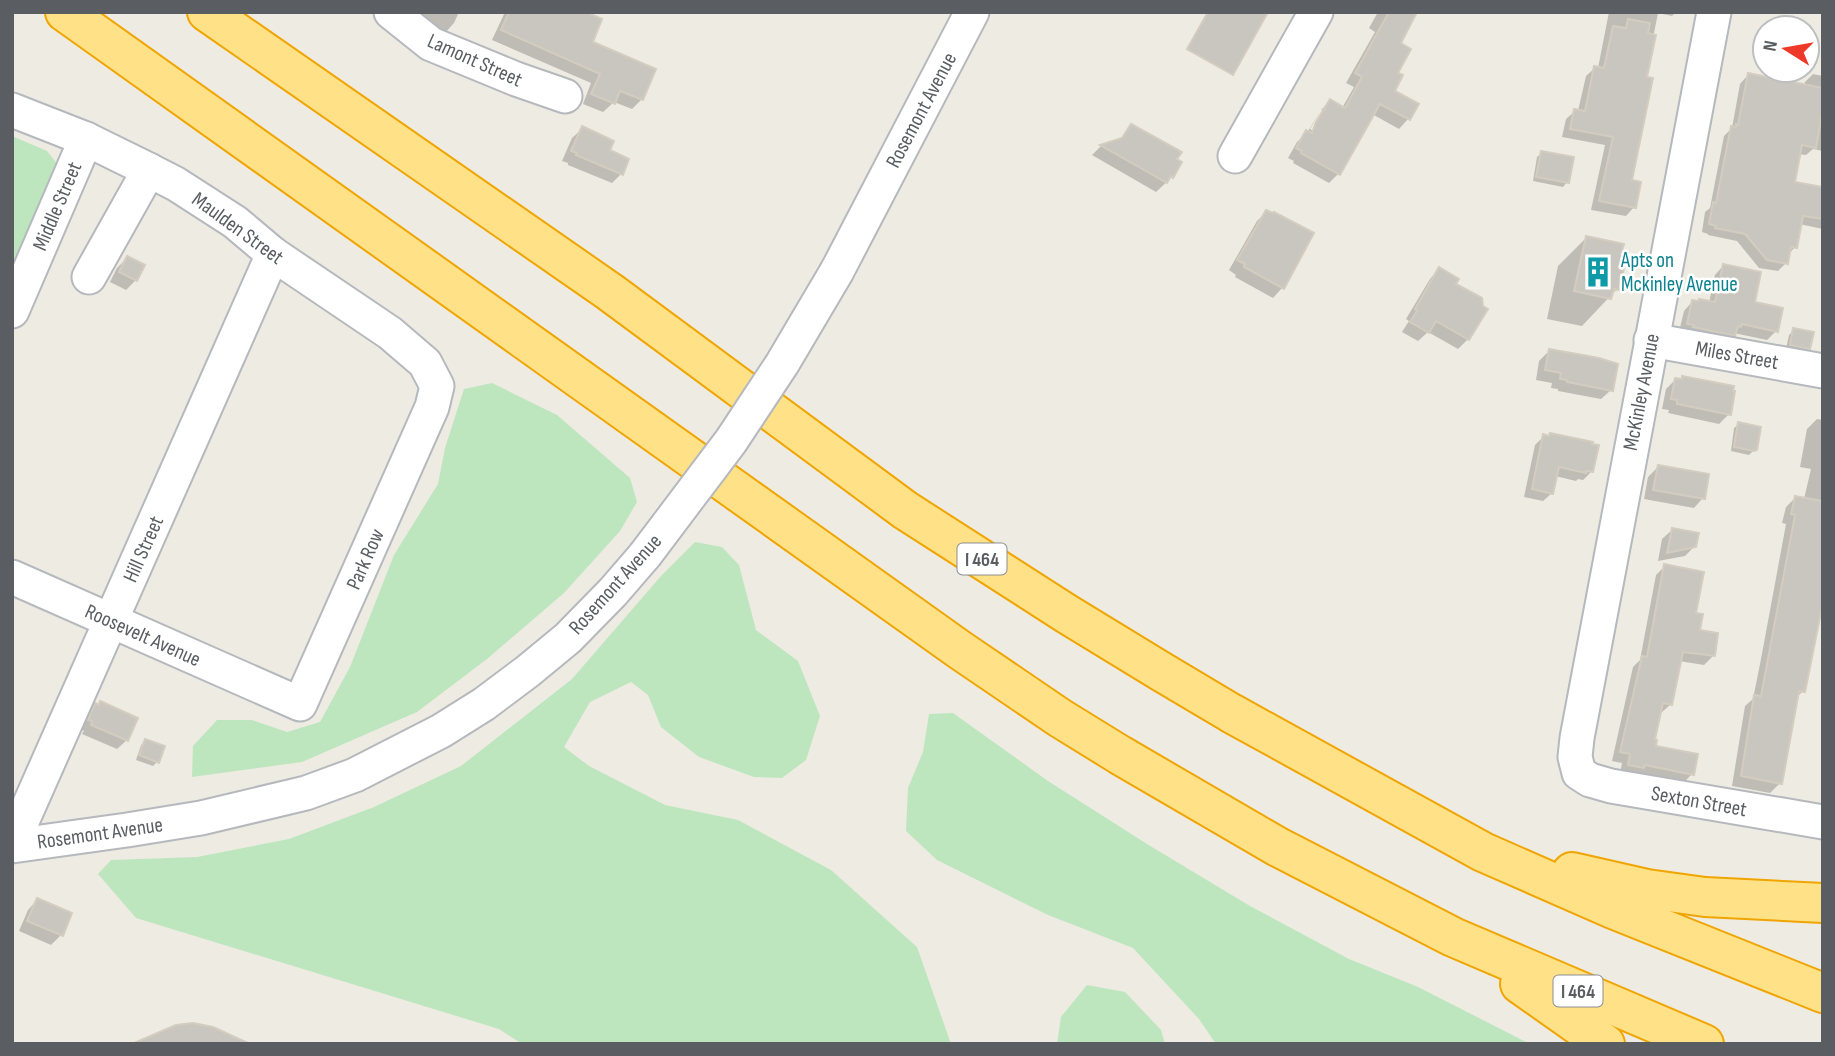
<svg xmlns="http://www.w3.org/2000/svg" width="1835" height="1056" font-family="'Sofia Sans Condensed',sans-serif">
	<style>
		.green { fill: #bde6be }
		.shadow { fill: #0003 }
		.building { fill: #c9c6bf; stroke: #d3cdc0; stroke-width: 2 }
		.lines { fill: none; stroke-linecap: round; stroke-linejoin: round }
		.minor-casing { stroke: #b5b8bd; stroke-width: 37 }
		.highway-casing { stroke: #f0a500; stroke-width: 42 }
		.minor { stroke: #fff; stroke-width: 33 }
		.highway { stroke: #ffe188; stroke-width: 38 }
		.minor-bridge-casing { stroke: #b5b8bd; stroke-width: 37; stroke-linecap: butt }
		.minor-bridge { stroke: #fff; stroke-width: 33 }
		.labels { text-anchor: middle; stroke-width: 5; stroke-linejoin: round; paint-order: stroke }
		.shield { fill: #fff; stroke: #8c8e92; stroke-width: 2 }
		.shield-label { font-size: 19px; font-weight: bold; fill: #5a5e63 }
		.street-label { font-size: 21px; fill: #5a5e63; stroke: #fff }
		.culture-label { font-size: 21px; fill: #0d838f; stroke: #fff; text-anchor: start }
	</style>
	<rect width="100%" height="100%" fill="#eeebe2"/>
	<g class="green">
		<path d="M12 136 47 151 58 165 12 270Z"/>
		<path d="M492 383 557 415 630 478 637 502 620 531 564 593 487 659 417 712 302 762 192 777 193 746 217 720H252L287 732 320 722 350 667 394 555 438 484 445 448 464 389Z"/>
		<path d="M695 542 722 547 739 565 756 630 798 661 820 716 806 760 782 778 754 777 699 757 661 727 648 695 631 682 590 702 564 747 589 766 665 805 738 820 831 870 917 947 951 1044H522L499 1029 136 918 98 874 111 860 197 857 289 839 374 807 461 766 572 679 661 576Z"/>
		<path d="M953 713 1048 781 1147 844 1250 906 1349 959 1418 987 1530 1044H1216L1199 1019 1133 948 1048 915 937 860 906 831 908 788 923 752 929 714Z"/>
		<path d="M1087 985 1125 992 1161 1030 1165 1044H1057L1061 1017Z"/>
	</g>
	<g class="shadow">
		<path d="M418 12H459L454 23 445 33 415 21Z"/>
		<path d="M505 12H585L590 43 642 99 632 109 614 102 603 112 583 104 591 83 492 40Z"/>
		<path d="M1378 12H1415L1398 44 1392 91 1408 119 1399 129 1372 114 1338 174 1329 183 1293 163 1294 161 1288 158 1297 142 1307 133 1321 110 1310 129 1313 131 1325 110H1321L1330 101 1342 108 1354 87 1346 83 1375 32 1369 28Z"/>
		<path d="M1609 12H1676L1672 16 1658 13 1645 78 1629 181 1634 207 1626 216 1591 210 1605 145 1562 137 1566 119 1575 111H1578L1586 76 1595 68H1598Z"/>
		<path d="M1813 74 1823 76V109L1820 125H1823V151L1813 149 1806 155 1798 154 1793 183 1823 189V229L1799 224 1795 247 1788 255 1786 263 1778 271 1759 268 1737 241 1708 235V234L1702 232 1705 212 1710 208 1724 136 1732 128 1740 84 1748 75 1804 86 1805 82Z"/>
		<path d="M1132 126 1180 163 1172 177 1156 192 1092 155 1101 146 1119 141Z"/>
		<path d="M582 129 621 174 612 183 568 165V163L562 161 572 138Z"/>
		<path d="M1542 153 1567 182 1563 187 1533 181 1537 157Z"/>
		<path d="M1266 212 1282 288 1273 298 1235 277 1236 275 1229 270 1257 221Z"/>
		<path d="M1586 238 1617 289 1582 326 1547 319 1558 266Z"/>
		<path d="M127 258 136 280 126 290 110 282 117 268Z"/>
		<path d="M1723 266 1776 331 1767 340 1734 333 1725 344 1679 332 1684 311 1692 302 1709 303 1715 275Z"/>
		<path d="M1439 269 1453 284 1485 310 1468 339 1458 349 1428 332 1418 341 1402 332 1409 321 1406 319 1430 279Z"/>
		<path d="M1794 330 1809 348 1804 353 1786 349 1789 335Z"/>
		<path d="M1549 351 1611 390 1601 399 1558 391V389L1551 388 1552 383 1536 380 1539 361Z"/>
		<path d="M1683 378 1729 414 1719 424 1668 413 1669 410 1662 409 1666 389 1675 380 1680 381Z"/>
		<path d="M1817 419 1823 420V585L1803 691 1796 698 1780 783 1770 793 1732 786 1745 706 1753 699 1761 659 1786 524 1782 523 1786 507 1795 498 1804 499 1811 469 1800 467 1807 429Z"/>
		<path d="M1739 424 1755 449 1749 455 1731 451 1734 428Z"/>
		<path d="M1544 436 1592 471 1583 480 1578 479 1576 481 1555 476 1552 493 1543 501 1524 497 1535 445Z"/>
		<path d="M1658 467 1703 498 1694 508 1644 499 1648 477Z"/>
		<path d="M1672 530 1695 546 1685 556 1658 561 1662 539Z"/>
		<path d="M1665 566 1694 614 1698 631 1713 656 1704 665 1679 661 1671 704 1661 713H1659L1653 740 1654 748 1692 774 1683 783 1620 774 1622 763 1612 761 1633 667 1640 660 1656 575Z"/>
		<path d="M96 705 127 740 117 749 82 734 84 731 80 729 86 715Z"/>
		<path d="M146 741 157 762 153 766 136 760 141 745Z"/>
		<path d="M37 900 61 935 51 945 19 931 28 910Z"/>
	</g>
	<g class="building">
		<path d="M509 12H586L602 19 593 42 656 69 643 100 620 91 615 104 591 94 600 74 501 30Z"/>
		<path d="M1208 12H1268L1233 75 1187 49Z"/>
		<path d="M1389 12H1417L1401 43 1411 49 1398 73 1403 75 1395 91 1419 104 1410 120 1380 104 1340 175 1301 153 1302 151 1296 148 1306 130 1312 133 1316 122 1330 99 1345 108 1362 77 1355 73Z"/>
		<path d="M1628 19 1650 23 1648 33 1656 35 1647 77 1653 78 1632 180 1641 182 1636 208 1599 201 1613 137 1570 129 1574 109 1585 111 1594 66 1604 68 1613 26 1626 28Z"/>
		<path d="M1748 73 1823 88V108L1816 148 1802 145 1795 182 1823 187V219L1803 216 1797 248 1791 247 1788 264 1767 260 1745 234 1715 228 1716 226 1709 224 1713 202 1716 203 1731 126 1736 127V124L1738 125Z"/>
		<path d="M1131 124 1182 152 1177 159 1182 162 1173 178 1171 176 1167 183 1100 145 1122 138Z"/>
		<path d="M582 126 614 141 610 150 629 159 623 175 576 155 577 153 571 151Z"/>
		<path d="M1541 151 1574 157 1569 183 1536 177Z"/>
		<path d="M1266 210 1273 213 1274 212 1314 233 1284 289 1244 267 1245 264 1237 260Z"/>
		<path d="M1586 236 1624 244 1621 254 1627 255 1619 290 1614 289 1611 299 1574 291Z"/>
		<path d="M127 256 145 265 137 281 119 272Z"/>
		<path d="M1723 264 1761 272 1755 302 1783 308 1778 332 1742 324 1741 327 1738 326 1735 336 1693 327 1694 325 1687 324 1692 300 1699 301V299L1715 302Z"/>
		<path d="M1439 267 1459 279 1456 284 1482 298 1483 306 1488 309 1469 340 1436 321 1429 333 1410 322 1417 311 1415 309Z"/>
		<path d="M1793 328 1814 332 1810 349 1790 345Z"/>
		<path d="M1549 349 1599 358 1618 364 1613 391 1567 382V380L1560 379 1561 373 1545 370Z"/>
		<path d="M1682 376 1734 386 1733 391H1735L1731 415 1677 404V400L1671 399 1675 378 1682 379Z"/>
		<path d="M1738 422 1761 427 1757 450 1754 451 1734 447Z"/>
		<path d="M1550 433 1593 442 1592 444 1599 445 1593 472 1586 471V473L1559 467 1553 494 1532 489 1543 434 1549 436Z"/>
		<path d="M1658 465 1709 474 1705 499 1653 490Z"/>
		<path d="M1795 496 1823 501V602L1805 692 1799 691 1782 784 1741 776 1754 695 1761 696 1770 648 1795 515 1791 514Z"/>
		<path d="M1672 528 1699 533 1696 547 1667 553Z"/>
		<path d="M1664 564 1704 572 1696 613 1703 614 1700 630 1718 633 1715 656 1683 652 1672 705 1663 703 1655 739 1657 740 1656 746 1698 754 1694 775 1645 765 1644 768 1628 765 1630 754 1620 752 1642 656 1647 657Z"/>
		<path d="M100 701 138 718 128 741 91 725 92 721 88 720 95 703 99 705Z"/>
		<path d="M145 739 165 746 159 763 139 755Z"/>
		<path d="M37 898 72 913 63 936 27 921Z"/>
		<path d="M193 1023 213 1027 250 1044H132L176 1025Z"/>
	</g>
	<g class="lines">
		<g class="minor-casing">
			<g id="minor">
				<path d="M391 12 431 44 516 79 565 96"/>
				<path d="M1714 12 1577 738 1575 757 1579 773 1590 780 1611 786 1823 822"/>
				<path d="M12 110 86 139 143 167 176 184 235 222 273 254 390 333 425 363 437 386 432 407 300 704 12 577"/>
				<path d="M1235 156 1316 12"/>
				<path d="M837 271 972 12"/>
				<path d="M89 277 149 170"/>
				<path d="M12 311 86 139"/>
				<path d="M1651 340 1823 371"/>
				<path d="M12 844 273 254"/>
				<path d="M12 846 127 830 201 818 306 793 355 775 441 731 484 704 528 671 568 638 613 592 645 555"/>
			</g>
		</g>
		<g class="highway-casing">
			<g id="highway">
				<path d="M65 12 960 650 1060 718 1120 755 1278 847 1453 937 1704 1044"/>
				<path d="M207 12 610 292 905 510 1067 614 1162 672 1231 713 1483 852 1613 909 1823 993"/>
				<path d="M1572 872 1647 889 1705 897 1823 903"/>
				<path d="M1520 984 1605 1044"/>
			</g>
		</g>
		<use href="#minor" class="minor"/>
		<use href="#highway" class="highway"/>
		<g class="minor-bridge-casing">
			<path id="minor-bridge" d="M645 555 731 441 782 364 837 271"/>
		</g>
		<use href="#minor-bridge" class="minor-bridge"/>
	</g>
	<defs>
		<g id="building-bare" transform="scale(2.415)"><path d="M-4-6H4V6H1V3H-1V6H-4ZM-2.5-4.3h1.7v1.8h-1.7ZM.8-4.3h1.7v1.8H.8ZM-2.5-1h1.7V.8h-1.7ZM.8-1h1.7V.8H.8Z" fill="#0f9aa8" stroke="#fff" stroke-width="2.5" paint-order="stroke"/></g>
	</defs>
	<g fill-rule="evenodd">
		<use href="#building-bare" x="1598" y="272"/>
	</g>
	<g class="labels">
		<g class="shield">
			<rect x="957.5" y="543.5" width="49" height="31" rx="5"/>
			<rect x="1553.5" y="975.5" width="49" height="31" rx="5"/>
		</g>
		<g class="shield-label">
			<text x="982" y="566">I 464</text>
			<text x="1578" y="998">I 464</text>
		</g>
		<g class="street-label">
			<text transform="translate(475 60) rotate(24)" y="7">Lamont Street</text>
			<text transform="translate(921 110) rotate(-62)" y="7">Rosemont Avenue</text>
			<text transform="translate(57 206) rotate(-67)" y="7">Middle Street</text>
			<text transform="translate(238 228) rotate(36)" y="7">Maulden Street</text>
			<text transform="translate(1737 355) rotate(10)" y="7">Miles Street</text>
			<text transform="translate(1641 392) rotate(-79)" y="7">McKinley Avenue</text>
			<text transform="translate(143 549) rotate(-66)" y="7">Hill Street</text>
			<text transform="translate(365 559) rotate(-66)" y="7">Park Row</text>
			<text transform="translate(615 584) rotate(-48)" y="7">Rosemont Avenue</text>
			<text transform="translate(143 635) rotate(24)" y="7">Roosevelt Avenue</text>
			<text transform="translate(1699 801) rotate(10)" y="7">Sexton Street</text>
			<text transform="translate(100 833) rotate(-8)" y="7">Rosemont Avenue</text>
		</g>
		<g class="culture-label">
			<text x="1621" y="267">Apts on<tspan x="1621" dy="24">Mckinley Avenue</tspan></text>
		</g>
	</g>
	<rect width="1835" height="1056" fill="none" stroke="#5a5e63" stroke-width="28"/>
	<g transform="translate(1786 49) rotate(281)"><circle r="33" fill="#ffffff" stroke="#bdbfc1" stroke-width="2"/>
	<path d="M0-5L12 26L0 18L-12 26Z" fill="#ee3828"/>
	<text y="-10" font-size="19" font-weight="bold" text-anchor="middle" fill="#5a5e63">N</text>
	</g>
</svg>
